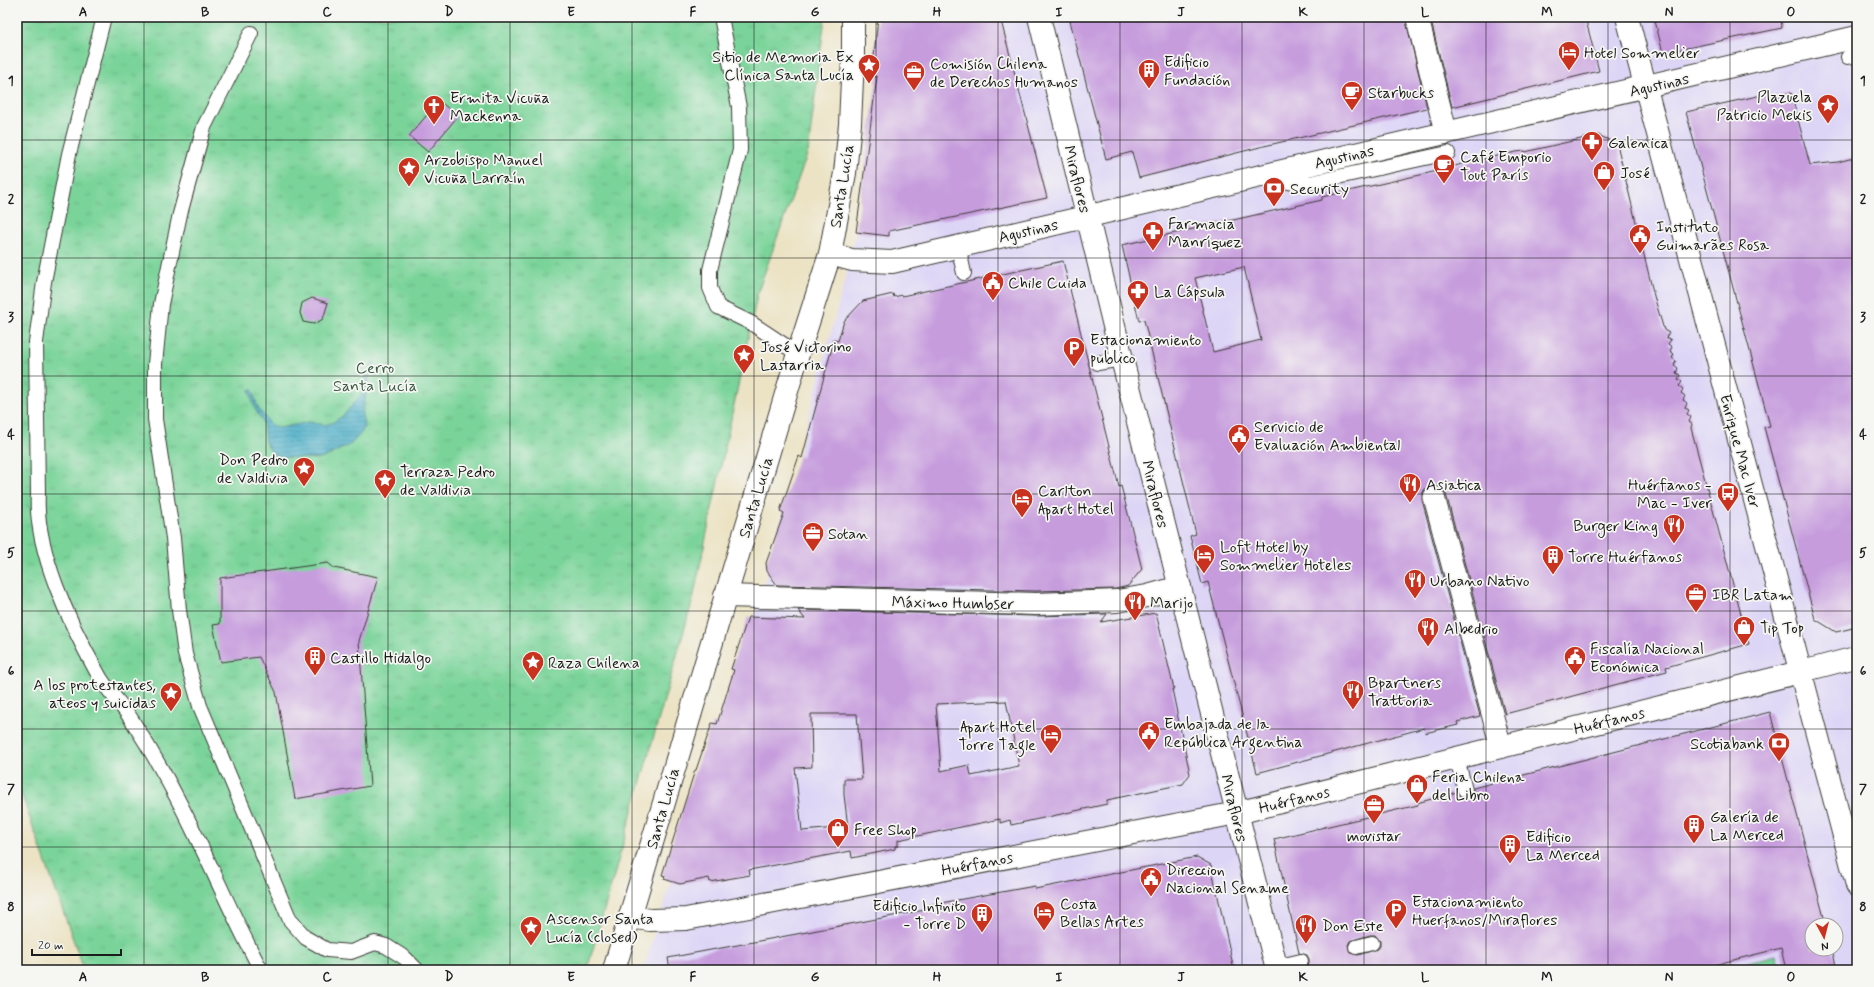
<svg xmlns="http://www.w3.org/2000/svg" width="1874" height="987" font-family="Mynerve,sans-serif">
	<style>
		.built { fill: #ddd5f6; fill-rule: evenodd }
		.grass { fill: #7ad49a; stroke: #4b785b }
		.park { fill: url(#park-tufts); stroke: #4b785b }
		.water { fill: url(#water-rules); stroke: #336672 }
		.building { fill: #c69cdd; fill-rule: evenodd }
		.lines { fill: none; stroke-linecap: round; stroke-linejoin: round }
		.service-casing { stroke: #3b3a35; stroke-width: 16 }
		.pedestrian-casing { stroke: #3b3a35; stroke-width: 23 }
		.minor-casing { stroke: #3b3a35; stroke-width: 24 }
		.tertiary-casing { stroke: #3b3a35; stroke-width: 24 }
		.secondary-casing { stroke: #3b3a35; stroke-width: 24 }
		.primary-casing { stroke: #3b3a35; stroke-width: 24 }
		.service { stroke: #fff; stroke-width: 14 }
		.pedestrian { stroke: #fff; stroke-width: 21 }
		.minor { stroke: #fff; stroke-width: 22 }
		.tertiary { stroke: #fff; stroke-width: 22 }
		.secondary { stroke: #fff; stroke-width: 22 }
		.primary { stroke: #fff; stroke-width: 22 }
		.grid { fill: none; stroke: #1c1c1c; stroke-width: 1; stroke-opacity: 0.55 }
		.labels { text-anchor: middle; stroke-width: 3.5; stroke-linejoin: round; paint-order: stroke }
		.poi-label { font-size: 16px; fill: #1c1c1c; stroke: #f6f6f2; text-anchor: start }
		.street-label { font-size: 16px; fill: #1c1c1c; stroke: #f6f6f2 }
		.park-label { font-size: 16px; fill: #3d5c48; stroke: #f6f6f2 }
		.neatline { fill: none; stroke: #1c1c1c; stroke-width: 1.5 }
		.grid-label { font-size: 13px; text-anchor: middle; font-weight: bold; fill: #1c1c1c }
	</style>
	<defs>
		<pattern id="park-tufts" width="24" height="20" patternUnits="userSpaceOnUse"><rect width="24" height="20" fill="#7ad49a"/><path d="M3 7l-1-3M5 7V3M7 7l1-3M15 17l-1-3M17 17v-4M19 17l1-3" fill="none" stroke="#69b584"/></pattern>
		<pattern id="water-rules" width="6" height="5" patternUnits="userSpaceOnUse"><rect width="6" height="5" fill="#4aafc9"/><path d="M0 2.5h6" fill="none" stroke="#3d8ea2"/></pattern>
	</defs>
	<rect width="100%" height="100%" fill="#f6f6f2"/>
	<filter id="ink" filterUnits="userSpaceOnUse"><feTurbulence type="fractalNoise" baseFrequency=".025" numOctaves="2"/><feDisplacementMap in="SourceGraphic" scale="8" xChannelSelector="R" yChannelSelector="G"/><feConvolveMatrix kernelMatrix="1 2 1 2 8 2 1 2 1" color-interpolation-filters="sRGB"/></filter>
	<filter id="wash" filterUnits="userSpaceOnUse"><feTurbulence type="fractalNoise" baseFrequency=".012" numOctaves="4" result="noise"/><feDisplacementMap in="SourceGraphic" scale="16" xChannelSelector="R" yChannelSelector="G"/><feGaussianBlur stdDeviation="0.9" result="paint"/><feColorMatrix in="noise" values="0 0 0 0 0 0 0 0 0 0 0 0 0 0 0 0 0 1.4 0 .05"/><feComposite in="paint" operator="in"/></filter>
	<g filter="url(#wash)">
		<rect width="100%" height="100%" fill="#ece3c4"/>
		<path class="built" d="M878 17H1857V970H643L766 579 846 275 856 232 873 109 877 77 872 76ZM1812 925H1836V949H1812Z"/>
		<path class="grass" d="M1776 955 1780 970H1717Z"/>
		<path class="park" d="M17 17H825L808 152 758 291 693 599 587 970H84L17 782Z"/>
		<path class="water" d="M374 361 376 363 370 372 362 414 364 426 362 432 351 444 321 459 285 457 273 454 265 442 263 422 255 409 249 390 252 389 258 408 271 425 280 428 309 422 325 425 334 422 344 415 364 391 366 375Z"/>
		<g id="blocks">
			<g class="building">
				<path d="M878 17H1000L1047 198 889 231V236L856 232 877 77 872 76Z"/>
				<path d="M1069 17H1405L1427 108 1260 147 1139 178 1132 152 1106 159Z"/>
				<path d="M1430 17H1585L1599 71 1452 107Z"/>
				<path d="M1654 17H1781L1782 28 1663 53Z"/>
				<path d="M1771 93 1772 97 1791 93 1810 165 1838 162 1857 157V627L1836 632 1815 619 1764 427 1770 426 1686 112Z"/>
				<path d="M439 101 458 116 428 152 409 136Z"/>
				<path d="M1598 135 1617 144 1654 296 1664 330 1669 333 1666 337 1671 340 1668 344 1672 347 1670 351 1674 354 1672 358 1676 361 1674 365 1678 368 1676 373 1680 375 1678 379 1682 382 1679 386 1683 389 1681 393 1685 396 1683 400 1687 403 1685 408 1689 410 1687 414 1691 417 1689 422 1692 424 1691 428 1749 644 1666 667 1667 671 1505 714 1446 494 1442 488 1437 486 1431 485 1425 489 1422 494V500L1480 716 1457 722 1458 725 1425 733 1424 728 1257 773 1208 582 1202 584 1190 536 1196 534 1144 320 1139 321 1122 245 1322 200V197L1442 170 1465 163 1516 152 1525 151V152ZM1244 267 1261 340 1213 352 1195 278Z"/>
				<path d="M1063 261 1119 487 1121 486 1142 569 1128 586 1116 589 1036 591 777 585 767 571 766 563 784 513 780 511 799 456 802 458 834 340 838 341 844 321 863 301 893 294 894 297 902 295V296Z"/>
				<path d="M312 298 328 303 323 319 314 324 303 322 300 313 302 303Z"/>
				<path d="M328 563 334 568 378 577 359 641 370 786 295 799 276 692 259 657 221 662 213 625 220 624V578Z"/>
				<path d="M798 610 1036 616 1107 614 1101 622 1156 613 1174 689H1172L1190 774 1183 784 1107 800V804L1011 825 1010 820 1000 823V819L898 840V846H895V849L852 858 851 851 749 870 750 875 710 882 709 878 680 884 664 879 665 876 662 875 695 770H696L712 723 717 724 734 670 731 669 748 617 805 619ZM1006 701 1019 766 971 776 969 765 941 771 936 704ZM811 714H857L862 779H844V795L848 827 802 831 795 768 812 767Z"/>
				<path d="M1770 712 1826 925H1812V949H1832L1837 970H1786L1781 948 1694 970H1303L1309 964V959L1307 955 1299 953 1274 839 1418 805 1417 803 1457 792 1462 798H1467L1473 793V788ZM1370 935H1375L1380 941V946L1378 949 1358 955 1350 953 1348 945 1350 941Z"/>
				<path d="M1197 857 1211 865 1234 970H670L668 958 925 910 924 906 1035 886V889Z"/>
			</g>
		</g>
	</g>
	<g filter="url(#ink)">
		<use href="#blocks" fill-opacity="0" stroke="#3b3a35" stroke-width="1"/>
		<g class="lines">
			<g class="service-casing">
				<g id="service">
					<path d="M104 17 69 154 44 282 36 342 38 494C34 549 71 626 98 674 107 691 123 705 133 722 149 747 164 773 177 798 207 855 231 914 261 970"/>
					<path d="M721 17 739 107 740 150 710 270V288L718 307 751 323 798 354"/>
					<path d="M251 33 204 127 180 214 161 304 155 364V419L173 538 179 610 185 654 200 706 290 920 306 938 327 950 351 952 375 943 386 946 405 958 417 970"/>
					<path d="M1848 57 1857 55"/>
					<path d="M1266 178 1295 183H1310L1448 153"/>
					<path d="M958 246 964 273"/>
					<path d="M1098 363 1122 359"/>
					<path d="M1457 758 1465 790"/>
					<path d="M1356 947 1372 943"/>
					<path d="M1276 967 1301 961"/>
				</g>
			</g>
			<g class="pedestrian-casing">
				<g id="pedestrian">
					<path d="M1434 497 1501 747"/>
					<path d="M1800 672 1857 657"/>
				</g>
			</g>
			<g class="minor-casing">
				<g id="minor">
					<path d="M1417 17 1446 133"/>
					<path d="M1627 17 1857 885"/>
					<path d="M725 596 1036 604 1117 601 1147 596 1180 587"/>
					<path d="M630 917 650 920 686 919 1237 813 1800 672"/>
				</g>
			</g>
			<g class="tertiary-casing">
				<path id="tertiary" d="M1039 17 1122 359 1277 970"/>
			</g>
			<g class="secondary-casing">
				<path id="secondary" d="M830 254 852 260 892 262 1857 37"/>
			</g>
			<g class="primary-casing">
				<path id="primary" d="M614 970 798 354 830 254 845 173 850 124 853 57V17"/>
			</g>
			<use href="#service" class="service"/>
			<use href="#pedestrian" class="pedestrian"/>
			<use href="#minor" class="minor"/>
			<use href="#tertiary" class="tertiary"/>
			<use href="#secondary" class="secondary"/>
			<use href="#primary" class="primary"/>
		</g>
	</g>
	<path class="grid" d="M144 17V970M266 17V970M388 17V970M510 17V970M632 17V970M754 17V970M876 17V970M998 17V970M1120 17V970M1242 17V970M1364 17V970M1486 17V970M1608 17V970M1730 17V970M17 140H1857M17 258H1857M17 376H1857M17 494H1857M17 611H1857M17 729H1857M17 847H1857"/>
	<defs>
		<g id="hotel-pin" transform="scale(1.15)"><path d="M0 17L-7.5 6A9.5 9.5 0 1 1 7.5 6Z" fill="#c8321e" stroke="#f6f6f2"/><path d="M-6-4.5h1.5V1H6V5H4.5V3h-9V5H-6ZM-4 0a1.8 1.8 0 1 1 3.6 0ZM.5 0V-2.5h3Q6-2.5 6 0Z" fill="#fff"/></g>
		<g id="sight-pin" transform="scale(1.15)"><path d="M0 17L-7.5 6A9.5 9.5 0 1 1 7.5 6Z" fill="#c8321e" stroke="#f6f6f2"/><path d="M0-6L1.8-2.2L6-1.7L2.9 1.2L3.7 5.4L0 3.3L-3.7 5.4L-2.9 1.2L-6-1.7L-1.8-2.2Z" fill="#fff"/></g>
		<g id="building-pin" transform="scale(1.15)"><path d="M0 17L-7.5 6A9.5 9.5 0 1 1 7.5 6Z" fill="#c8321e" stroke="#f6f6f2"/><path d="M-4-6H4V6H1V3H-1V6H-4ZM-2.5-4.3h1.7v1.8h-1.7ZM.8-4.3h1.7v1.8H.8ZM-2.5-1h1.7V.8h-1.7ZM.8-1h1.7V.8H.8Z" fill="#fff"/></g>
		<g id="office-pin" transform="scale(1.15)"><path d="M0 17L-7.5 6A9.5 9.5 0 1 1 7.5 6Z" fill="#c8321e" stroke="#f6f6f2"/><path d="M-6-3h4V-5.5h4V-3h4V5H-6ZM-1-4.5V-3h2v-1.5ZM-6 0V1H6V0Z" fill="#fff"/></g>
		<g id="cafe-pin" transform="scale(1.15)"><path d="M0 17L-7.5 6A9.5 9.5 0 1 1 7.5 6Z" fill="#c8321e" stroke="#f6f6f2"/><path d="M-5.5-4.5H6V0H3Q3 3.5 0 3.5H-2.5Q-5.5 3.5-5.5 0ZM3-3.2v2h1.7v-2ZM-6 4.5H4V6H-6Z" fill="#fff"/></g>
		<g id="church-pin" transform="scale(1.15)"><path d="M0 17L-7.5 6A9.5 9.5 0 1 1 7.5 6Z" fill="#c8321e" stroke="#f6f6f2"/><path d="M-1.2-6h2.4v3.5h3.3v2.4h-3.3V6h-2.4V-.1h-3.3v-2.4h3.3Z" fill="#fff"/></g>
		<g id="pharmacy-pin" transform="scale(1.15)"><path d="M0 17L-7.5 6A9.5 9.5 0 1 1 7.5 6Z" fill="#c8321e" stroke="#f6f6f2"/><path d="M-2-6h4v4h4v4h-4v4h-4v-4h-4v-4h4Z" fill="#fff"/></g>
		<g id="shop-pin" transform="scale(1.15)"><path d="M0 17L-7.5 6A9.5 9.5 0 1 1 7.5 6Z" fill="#c8321e" stroke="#f6f6f2"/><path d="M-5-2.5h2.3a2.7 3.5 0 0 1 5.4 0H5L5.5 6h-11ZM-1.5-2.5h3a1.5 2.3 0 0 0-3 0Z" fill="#fff"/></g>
		<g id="bank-pin" transform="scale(1.15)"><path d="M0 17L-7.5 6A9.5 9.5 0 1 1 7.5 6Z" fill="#c8321e" stroke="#f6f6f2"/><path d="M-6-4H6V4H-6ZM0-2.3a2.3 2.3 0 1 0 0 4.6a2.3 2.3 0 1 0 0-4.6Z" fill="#fff"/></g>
		<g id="civic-pin" transform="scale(1.15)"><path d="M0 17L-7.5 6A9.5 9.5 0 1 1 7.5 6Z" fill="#c8321e" stroke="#f6f6f2"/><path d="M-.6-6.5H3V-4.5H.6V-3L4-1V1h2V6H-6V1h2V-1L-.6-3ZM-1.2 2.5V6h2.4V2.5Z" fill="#fff"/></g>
		<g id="parking-pin" transform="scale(1.15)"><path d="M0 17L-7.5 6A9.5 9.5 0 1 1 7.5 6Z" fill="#c8321e" stroke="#f6f6f2"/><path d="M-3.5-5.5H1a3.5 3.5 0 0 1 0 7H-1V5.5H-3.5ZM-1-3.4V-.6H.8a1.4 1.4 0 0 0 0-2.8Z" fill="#fff"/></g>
		<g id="restaurant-pin" transform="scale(1.15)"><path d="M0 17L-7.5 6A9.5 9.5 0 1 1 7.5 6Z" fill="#c8321e" stroke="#f6f6f2"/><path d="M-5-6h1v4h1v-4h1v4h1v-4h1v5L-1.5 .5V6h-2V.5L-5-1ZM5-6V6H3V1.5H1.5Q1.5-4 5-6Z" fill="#fff"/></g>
		<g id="bus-pin" transform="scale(1.15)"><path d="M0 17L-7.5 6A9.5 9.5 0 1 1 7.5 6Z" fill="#c8321e" stroke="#f6f6f2"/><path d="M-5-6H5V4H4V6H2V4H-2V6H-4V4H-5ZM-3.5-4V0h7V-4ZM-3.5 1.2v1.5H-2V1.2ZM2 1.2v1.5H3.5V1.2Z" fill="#fff"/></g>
	</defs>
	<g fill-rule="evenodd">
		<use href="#hotel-pin" x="1569" y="52"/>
		<use href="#sight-pin" x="869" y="65"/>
		<use href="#building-pin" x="1149" y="70"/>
		<use href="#office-pin" x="914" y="72"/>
		<use href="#cafe-pin" x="1352" y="92"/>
		<use href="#sight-pin" x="1828" y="105"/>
		<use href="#church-pin" x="434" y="106"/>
		<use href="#pharmacy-pin" x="1592" y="142"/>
		<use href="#cafe-pin" x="1444" y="165"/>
		<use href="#sight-pin" x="409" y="168"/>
		<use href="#shop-pin" x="1604" y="172"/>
		<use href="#bank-pin" x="1274" y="188"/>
		<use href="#pharmacy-pin" x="1153" y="232"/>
		<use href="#civic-pin" x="1640" y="235"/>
		<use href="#civic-pin" x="993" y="282"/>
		<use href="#pharmacy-pin" x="1138" y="291"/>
		<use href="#parking-pin" x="1074" y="348"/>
		<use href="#sight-pin" x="744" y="355"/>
		<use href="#civic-pin" x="1239" y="435"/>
		<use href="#sight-pin" x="304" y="468"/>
		<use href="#sight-pin" x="385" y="480"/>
		<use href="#restaurant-pin" x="1410" y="484"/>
		<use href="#bus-pin" x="1728" y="493"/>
		<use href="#hotel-pin" x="1022" y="499"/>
		<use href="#restaurant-pin" x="1674" y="525"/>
		<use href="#office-pin" x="813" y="533"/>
		<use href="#hotel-pin" x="1204" y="555"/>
		<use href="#building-pin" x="1553" y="556"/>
		<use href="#restaurant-pin" x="1415" y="580"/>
		<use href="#office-pin" x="1696" y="594"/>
		<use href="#restaurant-pin" x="1135" y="602"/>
		<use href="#shop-pin" x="1744" y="627"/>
		<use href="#restaurant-pin" x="1428" y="628"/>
		<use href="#building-pin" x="315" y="657"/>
		<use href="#civic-pin" x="1575" y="657"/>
		<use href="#sight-pin" x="533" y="662"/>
		<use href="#restaurant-pin" x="1353" y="691"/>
		<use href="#sight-pin" x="171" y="693"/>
		<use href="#civic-pin" x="1149" y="732"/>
		<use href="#hotel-pin" x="1051" y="735"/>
		<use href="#bank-pin" x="1779" y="743"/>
		<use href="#shop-pin" x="1417" y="785"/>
		<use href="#office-pin" x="1374" y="805"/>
		<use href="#building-pin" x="1694" y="825"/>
		<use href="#shop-pin" x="838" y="829"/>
		<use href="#building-pin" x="1510" y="845"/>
		<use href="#civic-pin" x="1151" y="878"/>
		<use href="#parking-pin" x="1396" y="910"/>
		<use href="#hotel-pin" x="1044" y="912"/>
		<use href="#building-pin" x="982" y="914"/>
		<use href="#restaurant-pin" x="1306" y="925"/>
		<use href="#sight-pin" x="531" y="927"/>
	</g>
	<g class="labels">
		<g class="poi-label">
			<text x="1584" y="58">Hotel Sommelier</text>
			<text x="854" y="62" text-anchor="end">Sitio de Memoria Ex<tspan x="854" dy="18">Clínica Santa Lucía</tspan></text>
			<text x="1164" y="67">Edificio<tspan x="1164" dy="18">Fundación</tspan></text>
			<text x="930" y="69">Comisión Chilena<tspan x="930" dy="18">de Derechos Humanos</tspan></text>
			<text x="1368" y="98">Starbucks</text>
			<text x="1812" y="102" text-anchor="end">Plazuela<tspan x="1812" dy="18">Patricio Mekis</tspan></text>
			<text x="450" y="103">Ermita Vicuña<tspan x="450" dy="18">Mackenna</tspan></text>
			<text x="1608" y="148">Galenica</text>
			<text x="1460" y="162">Café Emporio<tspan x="1460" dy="18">Tout París</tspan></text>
			<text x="424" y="165">Arzobispo Manuel<tspan x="424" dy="18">Vicuña Larraín</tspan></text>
			<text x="1620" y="178">José</text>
			<text x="1290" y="194">Security</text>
			<text x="1168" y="229">Farmacia<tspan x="1168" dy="18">Manríquez</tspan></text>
			<text x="1656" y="232">Instituto<tspan x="1656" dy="18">Guimarães Rosa</tspan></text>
			<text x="1008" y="288">Chile Cuida</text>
			<text x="1154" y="297">La Cápsula</text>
			<text x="1090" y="345">Estacionamiento<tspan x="1090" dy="18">publico</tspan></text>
			<text x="760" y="352">José Victorino<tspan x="760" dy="18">Lastarria</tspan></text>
			<text x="1254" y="432">Servicio de<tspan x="1254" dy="18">Evaluación Ambiental</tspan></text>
			<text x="288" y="465" text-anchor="end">Don Pedro<tspan x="288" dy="18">de Valdivia</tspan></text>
			<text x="400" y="477">Terraza Pedro<tspan x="400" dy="18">de Valdivia</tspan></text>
			<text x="1426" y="490">Asiatica</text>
			<text x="1712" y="490" text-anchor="end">Huérfanos -<tspan x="1712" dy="18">Mac - Iver</tspan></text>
			<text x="1038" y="496">Carlton<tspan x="1038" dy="18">Apart Hotel</tspan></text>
			<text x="1658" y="531" text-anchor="end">Burger King</text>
			<text x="828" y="539">Sotan</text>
			<text x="1220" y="552">Loft Hotel by<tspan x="1220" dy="18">Sommelier Hoteles</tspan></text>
			<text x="1568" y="562">Torre Huérfanos</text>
			<text x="1430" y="586">Urbano Nativo</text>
			<text x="1712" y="600">IBR Latam</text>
			<text x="1150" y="608">Marijo</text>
			<text x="1760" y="633">Tip Top</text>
			<text x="1444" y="634">Albedrio</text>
			<text x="1590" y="654">Fiscalía Nacional<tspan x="1590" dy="18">Económica</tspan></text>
			<text x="330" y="663">Castillo Hidalgo</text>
			<text x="548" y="668">Raza Chilena</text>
			<text x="1368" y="688">Bpartners<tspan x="1368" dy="18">Trattoria</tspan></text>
			<text x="156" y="690" text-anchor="end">A los protestantes,<tspan x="156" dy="18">ateos y suicidas</tspan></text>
			<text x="1164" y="729">Embajada de la<tspan x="1164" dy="18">República Argentina</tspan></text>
			<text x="1036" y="732" text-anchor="end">Apart Hotel<tspan x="1036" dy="18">Torre Tagle</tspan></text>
			<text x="1764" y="749" text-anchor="end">Scotiabank</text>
			<text x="1432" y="782">Feria Chilena<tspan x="1432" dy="18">del Libro</tspan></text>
			<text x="1710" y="822">Galería de<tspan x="1710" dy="18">La Merced</tspan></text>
			<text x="854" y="835">Free Shop</text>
			<text x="1374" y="841" text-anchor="middle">movistar</text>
			<text x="1526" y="842">Edificio<tspan x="1526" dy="18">La Merced</tspan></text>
			<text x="1166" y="875">Direccion<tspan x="1166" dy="18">Nacional Sename</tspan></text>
			<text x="1412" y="907">Estacionamiento<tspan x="1412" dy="18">Huerfanos/Miraflores</tspan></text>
			<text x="1060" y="909">Costa<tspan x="1060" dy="18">Bellas Artes</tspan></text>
			<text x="966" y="911" text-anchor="end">Edificio Infinito<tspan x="966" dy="18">- Torre D</tspan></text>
			<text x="546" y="924">Ascensor Santa<tspan x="546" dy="18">Lucía (closed)</tspan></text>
			<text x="1322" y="931">Don Este</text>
		</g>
		<g class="street-label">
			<text transform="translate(1659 84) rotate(-13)" y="6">Agustinas</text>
			<text transform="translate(1344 156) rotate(-13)" y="6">Agustinas</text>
			<text transform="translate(1078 179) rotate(76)" y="6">Miraflores</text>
			<text transform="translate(841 186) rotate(-81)" y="6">Santa Lucía</text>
			<text transform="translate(1028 230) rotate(-13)" y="6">Agustinas</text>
			<text transform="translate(1741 451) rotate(75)" y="6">Enrique Mac Iver</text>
			<text transform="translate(1156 494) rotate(76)" y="6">Miraflores</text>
			<text transform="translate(755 497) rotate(-73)" y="6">Santa Lucía</text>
			<text transform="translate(953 602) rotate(1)" y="6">Máximo Humbser</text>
			<text transform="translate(1609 720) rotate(-14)" y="6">Huérfanos</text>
			<text transform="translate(1294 799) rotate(-14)" y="6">Huérfanos</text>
			<text transform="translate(662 808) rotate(-74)" y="6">Santa Lucía</text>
			<text transform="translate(1235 808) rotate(76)" y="6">Miraflores</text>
			<text transform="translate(977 863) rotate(-11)" y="6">Huérfanos</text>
		</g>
		<g class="park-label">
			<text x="375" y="373">Cerro<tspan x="375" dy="18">Santa Lucía</tspan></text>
		</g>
	</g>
	<rect width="1874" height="987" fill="none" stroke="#f6f6f2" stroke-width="44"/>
	<g transform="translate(1824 937) rotate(173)"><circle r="19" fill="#f6f6f2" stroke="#9f9f9c"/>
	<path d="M0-3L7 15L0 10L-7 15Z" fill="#c8321e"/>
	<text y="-6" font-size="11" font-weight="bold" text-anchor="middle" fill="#1c1c1c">N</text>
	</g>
	<path d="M32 949v6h89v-6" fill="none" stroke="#1c1c1c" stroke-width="2"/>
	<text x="38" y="949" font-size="12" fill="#1c1c1c" stroke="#f6f6f2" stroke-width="3" paint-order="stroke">20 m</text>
	<rect x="22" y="22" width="1830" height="943" class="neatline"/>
	<g class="grid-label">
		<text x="83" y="16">A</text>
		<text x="205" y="16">B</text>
		<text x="327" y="16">C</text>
		<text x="449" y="16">D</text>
		<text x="571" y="16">E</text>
		<text x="693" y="16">F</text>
		<text x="815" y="16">G</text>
		<text x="937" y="16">H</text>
		<text x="1059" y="16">I</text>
		<text x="1181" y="16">J</text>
		<text x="1303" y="16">K</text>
		<text x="1425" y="16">L</text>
		<text x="1547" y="16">M</text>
		<text x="1669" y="16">N</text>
		<text x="1791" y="16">O</text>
		<text x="11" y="85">1</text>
		<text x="1863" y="85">1</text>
		<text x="11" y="203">2</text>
		<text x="1863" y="203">2</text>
		<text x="11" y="321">3</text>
		<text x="1863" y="321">3</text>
		<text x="11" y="439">4</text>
		<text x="1863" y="439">4</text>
		<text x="11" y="557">5</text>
		<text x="1863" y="557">5</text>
		<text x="11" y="675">6</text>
		<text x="1863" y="675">6</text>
		<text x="11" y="793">7</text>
		<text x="1863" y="793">7</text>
		<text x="11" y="911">8</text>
		<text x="1863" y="911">8</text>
		<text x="83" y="981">A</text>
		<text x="205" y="981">B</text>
		<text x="327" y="981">C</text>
		<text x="449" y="981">D</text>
		<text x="571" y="981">E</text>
		<text x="693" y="981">F</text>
		<text x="815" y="981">G</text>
		<text x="937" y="981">H</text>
		<text x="1059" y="981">I</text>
		<text x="1181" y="981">J</text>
		<text x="1303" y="981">K</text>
		<text x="1425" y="981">L</text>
		<text x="1547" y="981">M</text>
		<text x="1669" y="981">N</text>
		<text x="1791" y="981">O</text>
	</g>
</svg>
